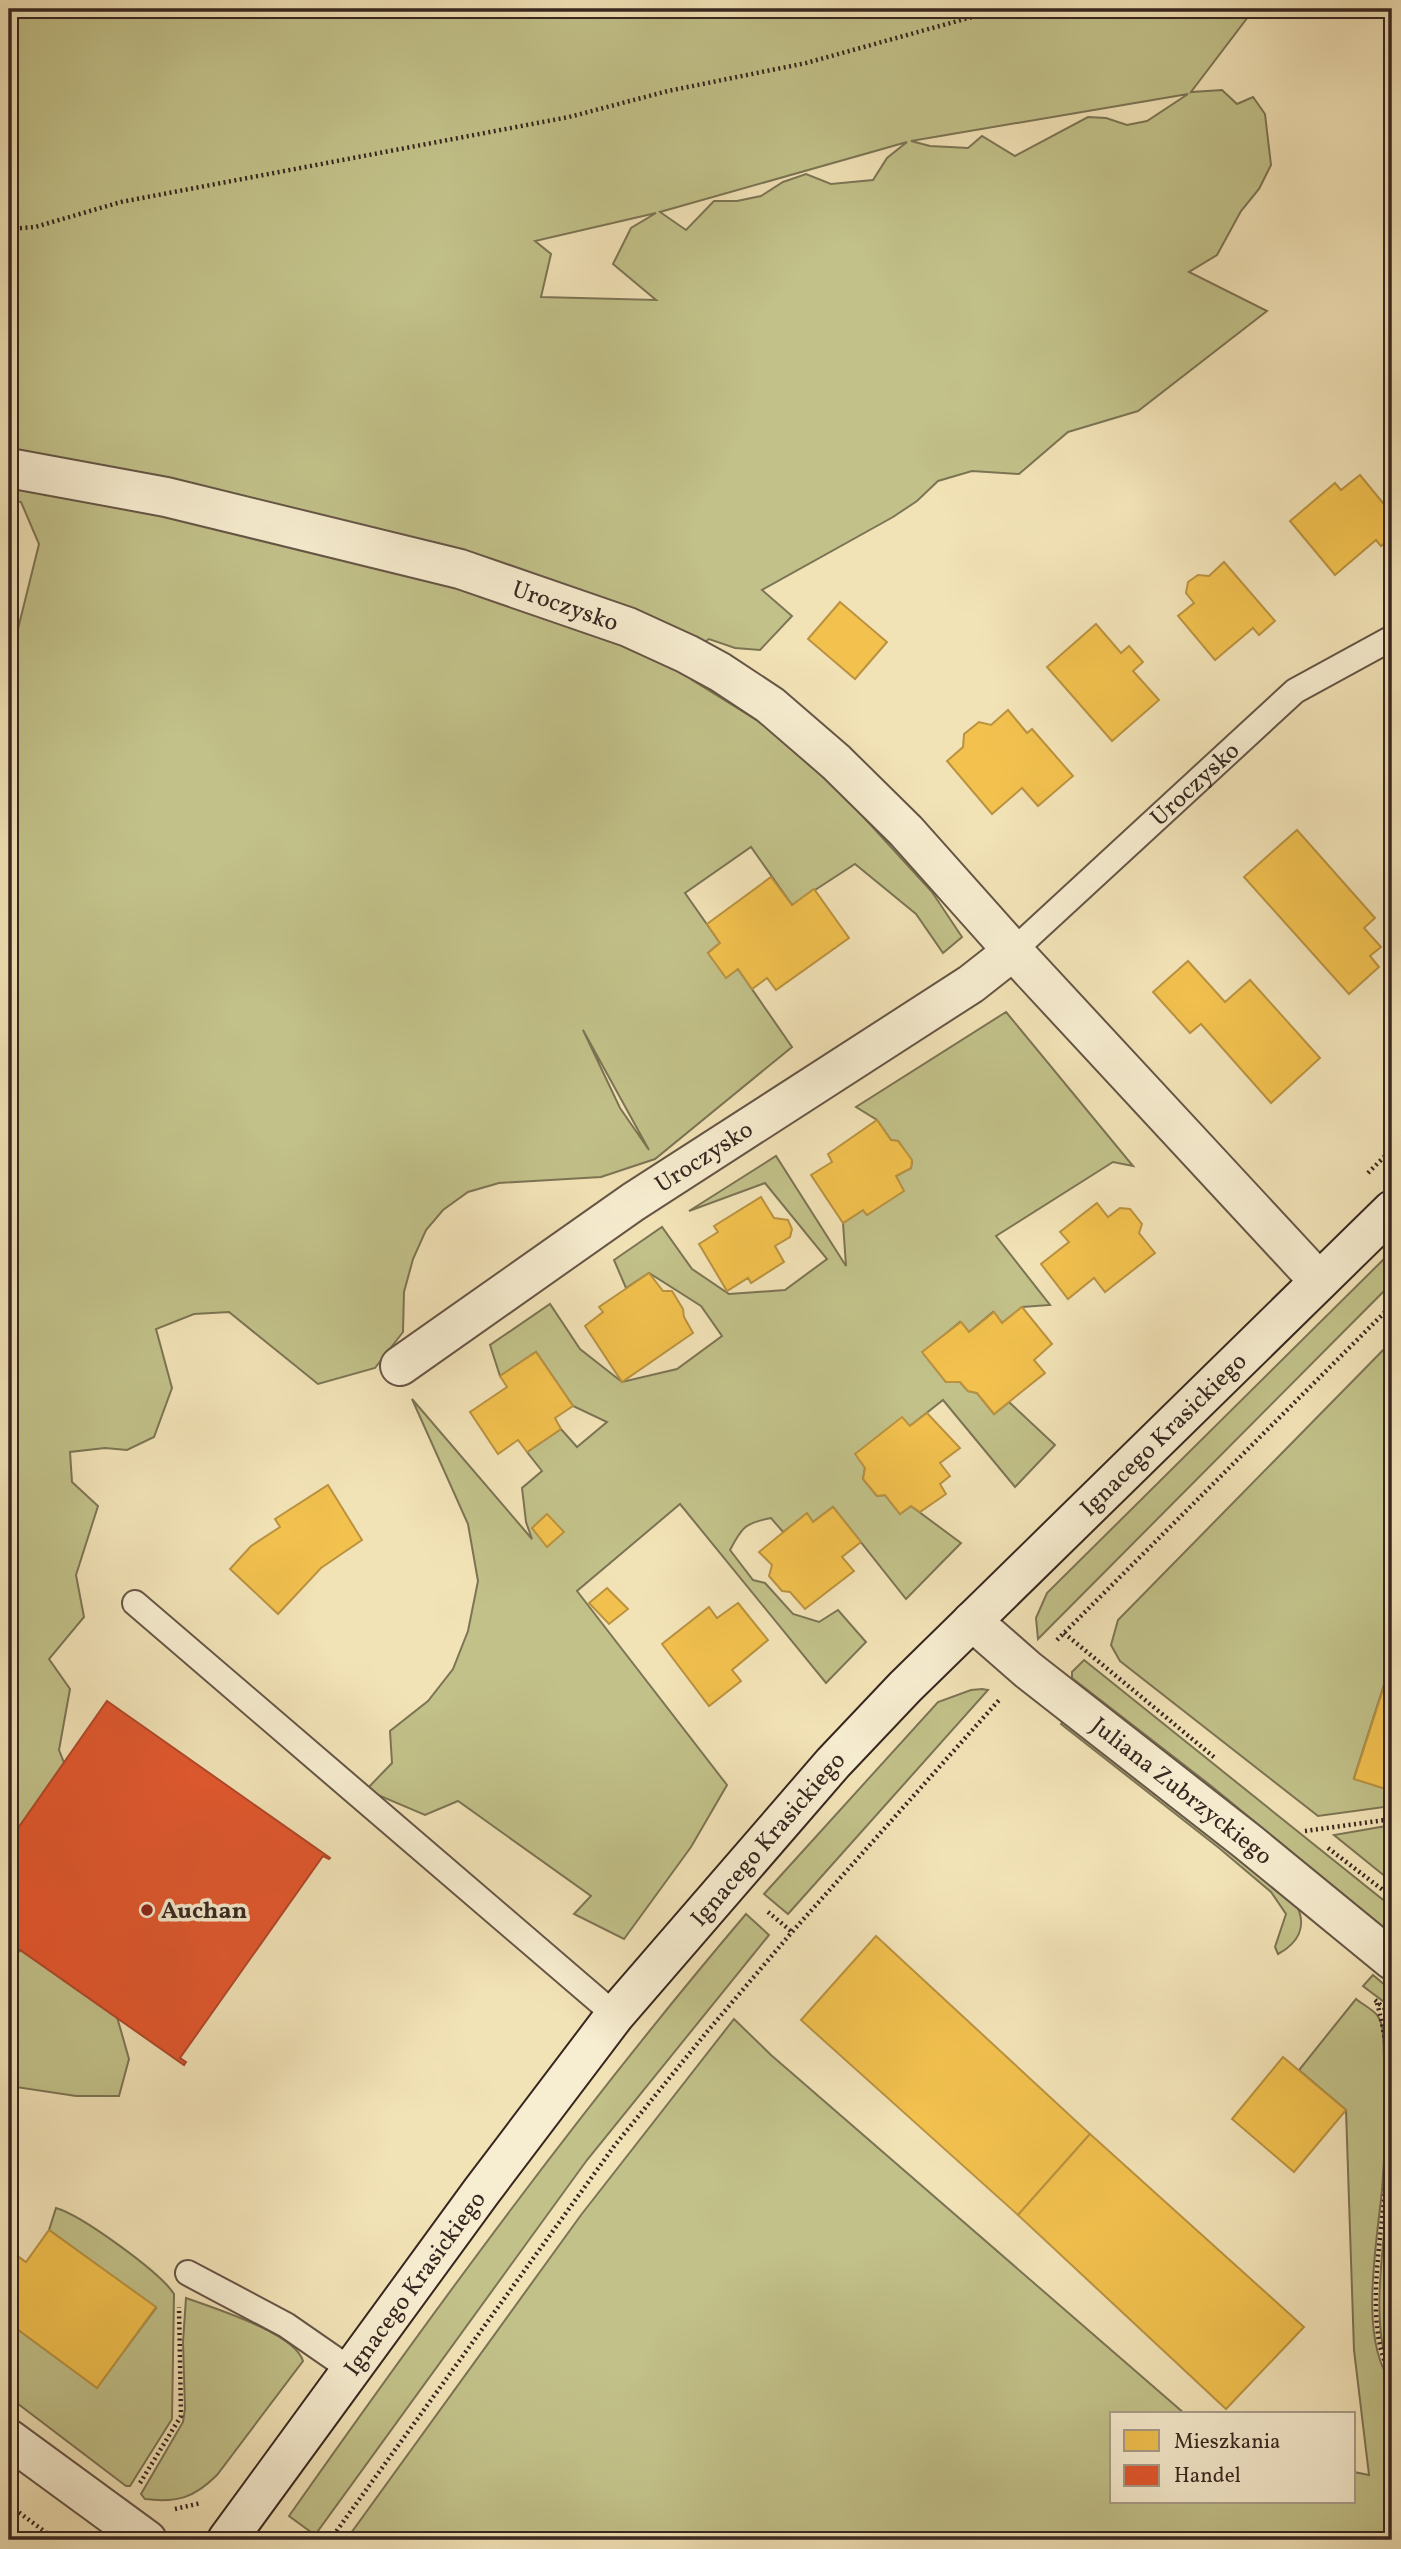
<svg xmlns="http://www.w3.org/2000/svg" width="1401" height="2549" font-family="Vollkorn,serif">
	<style>
		.green { fill: #c2c189; stroke: #7c7454; stroke-width: 2; fill-rule: evenodd }
		.homes { fill: #f2c14e; stroke: #ba9240; stroke-width: 2 }
		.shops { fill: #e4572e; stroke: #b0482a; stroke-width: 2 }
		.lines { fill: none; stroke-linecap: round; stroke-linejoin: round }
		.lane-casing { stroke: #665546; stroke-width: 28 }
		.street-casing { stroke: #665546; stroke-width: 42 }
		.secondary-casing { stroke: #372620; stroke-width: 42 }
		.path { stroke: #372620; stroke-width: 4.5; stroke-dasharray: 2 3.5; stroke-linecap: butt }
		.lane { stroke: #f7edd0; stroke-width: 24 }
		.street { stroke: #f7edd0; stroke-width: 38 }
		.secondary { stroke: #f7edd0; stroke-width: 38 }
		.poi-dot { fill: #8f2418; stroke: #f7edd0; stroke-width: 2.5 }
		.labels { text-anchor: middle; stroke-width: 7; stroke-linejoin: round; paint-order: stroke }
		.street-label { font-size: 24px; fill: #372620; stroke: #f7edd0 }
		.poi-label { font-size: 24px; font-weight: bold; fill: #372620; stroke: #f7edd0; text-anchor: start }
	</style>
	<rect width="100%" height="100%" fill="#f2e3b7"/>
	<filter id="stains"><feTurbulence type="fractalNoise" baseFrequency=".00286" numOctaves="4"/><feColorMatrix values="0 0 0 0 .2 0 0 0 0 .09 0 0 0 0 .02 0 0 0 .5 -.17"/></filter>
	<radialGradient id="worn" r=".72"><stop offset=".6" stop-color="#630" stop-opacity="0"/><stop offset="1" stop-color="#630" stop-opacity=".3"/></radialGradient>
	<g class="green">
		<path d="M9 9H1254L1191 92 1222 90 1237 104 1253 97 1265 114 1271 165 1259 189 1241 211 1217 255 1189 272 1267 311 1138 411 1068 432 1019 474 972 471 938 481 917 501 893 517 762 590 792 616 760 650 735 648 709 639 687 654 692 680 763 724 826 776 932 892 962 937 943 953 916 914 855 864 792 905 751 847 685 893 720 943 708 953 726 977 738 969 792 1047 655 1159 601 1177 499 1183 468 1192 443 1210 426 1230 413 1259 404 1292 403 1332 375 1368 318 1384 229 1312 194 1314 156 1329 172 1388 154 1437 127 1450 105 1448 70 1452 72 1482 98 1506 76 1575 84 1617 49 1659 70 1689 59 1750 78 1798 115 2010 129 2059 119 2096H76L9 2086V665L39 544 21 502 9 499ZM1188 94 1147 121 1127 125 1106 118 1088 117 1015 156 982 136 968 148 930 146 911 141ZM907 142 887 158 873 180 831 184 806 174 783 182 761 196 737 201H714L686 230 660 212ZM656 213 631 228 613 264 656 300 541 297 551 254 535 241ZM583 1030 649 1150 620 1108Z"/>
		<path d="M1006 1012 1133 1166 1113 1162 996 1236 1050 1305 1022 1307 1002 1323 993 1312 969 1332 960 1322 923 1353 946 1382H960L968 1391 977 1393 994 1414 1009 1402 1055 1445 1015 1487 943 1400 910 1426 865 1468 863 1479 877 1496 885 1495 900 1514 911 1506 961 1543 906 1599 833 1507 813 1522 807 1514 783 1532 771 1518C745 1523 742 1527 730 1550L753 1580 765 1583 793 1614 819 1622 838 1610 866 1642 826 1683 680 1504 577 1591 727 1785 691 1847 624 1939 574 1914 591 1896 458 1801 425 1815 366 1790 392 1763 390 1731 428 1701 453 1669 468 1631 478 1581 468 1524 412 1399 532 1539 526 1522 522 1488 542 1471 527 1452 561 1429 577 1447 607 1422 573 1406 536 1352 500 1376 490 1345 550 1304 580 1349 622 1382 677 1369 722 1336 701 1306 649 1273 626 1288 614 1260 662 1227 692 1269 729 1294 785 1290 827 1259 765 1183 689 1211 776 1156 846 1266 843 1223 863 1210 867 1215 903 1191 896 1176 911 1168 912 1161 898 1141 891 1140 877 1120 856 1107Z"/>
		<path d="M1392 1251V1283L1038 1639 1036 1618 1047 1593Z"/>
		<path d="M1392 1341V1660L1354 1778 1392 1791V1806L1318 1816 1120 1661 1111 1645 1118 1620Z"/>
		<path d="M1084 1660 1392 1907V1934L1210 1785 1072 1678V1672Z"/>
		<path d="M982 1689 988 1690 788 1914 764 1894 938 1702 971 1690Z"/>
		<path d="M1066 1717 1297 1906C1307 1927 1298 1943 1278 1954L1275 1947 1286 1914 1271 1892 1219 1848 1061 1724Z"/>
		<path d="M1392 1825V1882L1334 1835Z"/>
		<path d="M746 1914 769 1935 587 2160 315 2535 289 2516C434 2310 583 2106 746 1914Z"/>
		<path d="M1373 1975 1392 1991V2008L1363 1986Z"/>
		<path d="M1356 1999C1362 2004 1372 2009 1377 2015 1385 2025 1383 2045 1384 2057 1388 2100 1385 2147 1382 2190 1377 2243 1358 2340 1392 2383V2540H346L581 2215 734 2019 771 2055 1185 2414H1112V2502H1354V2472L1369 2475 1354 2350 1346 2110 1299 2070Z"/>
		<path d="M1392 2083V2372C1368 2331 1385 2238 1388 2191 1391 2155 1392 2119 1392 2083Z"/>
		<path d="M56 2208C81 2215 160 2272 174 2294L172 2419 130 2486H126L9 2397V2323L97 2387 156 2308 49 2230Z"/>
		<path d="M186 2298C213 2308 295 2333 303 2361L217 2475C194 2498 177 2503 145 2499L141 2494 183 2422 185 2409 183 2342Z"/>
	</g>
	<g class="homes">
		<path d="M1360 475 1392 514V537L1381 546 1376 540 1335 575 1290 521 1335 483 1341 490Z"/>
		<path d="M1224 562 1275 621 1259 635 1253 628 1215 660 1178 616 1194 603 1186 593 1188 582 1198 575 1209 576Z"/>
		<path d="M840 602 887 642 855 679 808 639Z"/>
		<path d="M1096 624 1121 653 1129 646 1143 662 1133 671 1159 700 1112 741 1047 667Z"/>
		<path d="M1008 710 1027 733 1032 729 1073 776 1038 806 1022 788 992 814 947 761 963 747 964 734 979 722 991 725Z"/>
		<path d="M1297 830 1375 918 1364 928 1381 947 1370 956 1379 967 1349 994 1244 877Z"/>
		<path d="M771 877 792 905 814 889 849 938 776 990 767 978 752 989 738 969 726 978 708 953 720 943 707 924Z"/>
		<path d="M1188 961 1225 1002 1250 980 1320 1058 1271 1103 1201 1024 1190 1033 1153 992Z"/>
		<path d="M877 1120 891 1140 898 1141 912 1160 911 1168 896 1176 904 1191 867 1215 863 1210 843 1223 811 1175 832 1162 828 1154Z"/>
		<path d="M761 1197 774 1218 788 1220 792 1229 790 1237 775 1246 784 1262 751 1283 748 1278 727 1291 699 1244 718 1232 714 1226Z"/>
		<path d="M1097 1203 1108 1217 1120 1208 1130 1209 1142 1224 1139 1233 1155 1253 1105 1292 1094 1278 1068 1299 1041 1264 1069 1242 1060 1232Z"/>
		<path d="M649 1273 663 1291H672L683 1309 684 1317 693 1333 622 1382 585 1326 603 1312 599 1307Z"/>
		<path d="M1022 1307 1052 1344 1034 1360 1045 1373 994 1414 977 1393 968 1391 960 1382H946L922 1352 961 1322 969 1332 994 1312 1002 1323Z"/>
		<path d="M536 1352 573 1406 555 1418 561 1429 527 1452 518 1440 498 1454 470 1412 507 1387 500 1376Z"/>
		<path d="M927 1413 960 1448 940 1463 950 1476 940 1484 946 1494 920 1512 911 1506 900 1514 885 1495 877 1496 863 1479 865 1468 855 1454 902 1417 910 1426Z"/>
		<path d="M328 1485 362 1540 321 1568 278 1614 230 1569 251 1546 280 1527 275 1519Z"/>
		<path d="M833 1507 861 1542 842 1557 854 1571 805 1609 790 1592 782 1591 769 1576 772 1565 759 1552 807 1513 813 1522Z"/>
		<path d="M547 1514 564 1532 547 1547 532 1528Z"/>
		<path d="M607 1588 628 1609 609 1624 589 1603Z"/>
		<path d="M738 1603 768 1640 732 1670 741 1681 709 1706 662 1644 709 1607 717 1618Z"/>
		<path d="M1388 1674 1392 1675V1791L1354 1779Z"/>
		<path d="M876 1936 1090 2134 1018 2215 801 2020Z"/>
		<path d="M1283 2057 1346 2110 1294 2172 1232 2119Z"/>
		<path d="M1090 2134 1304 2327 1226 2409 1018 2215Z"/>
		<path d="M49 2230 156 2307 97 2388 9 2323V2250L26 2262Z"/>
	</g>
	<path class="shops" d="M107 1701 330 1858 329 1859 323 1856 180 2058 186 2062 184 2065 20 1950 9 1966V1871L12 1867 9 1865V1841Z"/>
	<g class="lines">
		<g class="lane-casing">
			<g id="lane">
				<path id="s1" d="M1013 951 1295 691 1392 638"/>
				<path d="M135 1603 615 2015"/>
				<path d="M188 2273 286 2325 351 2370"/>
			</g>
		</g>
		<g class="street-casing">
			<g id="street">
				<path id="s2" d="M9 468 166 497 460 569 628 627 687 654 720 672 770 705 836 762 906 831 1013 951 1319 1281"/>
				<path id="s3" d="M400 1366 633 1202 971 984 1013 951"/>
				<path id="s4" d="M972 1621 1028 1670 1248 1842 1392 1960"/>
				<path d="M9 2439 147 2540"/>
			</g>
		</g>
		<g class="secondary-casing">
			<g id="secondary">
				<path id="s5" d="M227 2540 481 2192 615 2015 833 1763 905 1687 1392 1210"/>
			</g>
		</g>
		<g class="path">
			<path d="M9 229 35 227 121 202 569 117 668 91 806 63 1001 9"/>
			<path d="M1368 1173 1392 1149"/>
			<path d="M1064 1633 1214 1757"/>
			<path d="M1057 1640 1392 1305"/>
			<path d="M1305 1831 1392 1819"/>
			<path d="M1328 1848 1392 1897"/>
			<path d="M768 1912 792 1932"/>
			<path d="M1375 2000 1392 2015"/>
			<path d="M1377 2003C1394 2063 1389 2128 1385 2190 1381 2240 1363 2333 1392 2375"/>
			<path d="M140 2483 181 2416 179 2307"/>
			<path d="M9 2508 17 2511 56 2540"/>
			<path d="M175 2509 201 2503"/>
			<path d="M330 2540 615 2145 706 2033 792 1932 1000 1699"/>
		</g>
		<use href="#lane" class="lane"/>
		<use href="#street" class="street"/>
		<use href="#secondary" class="secondary"/>
	</g>
	<circle class="poi-dot" cx="147" cy="1910" r="7"/>
	<g class="labels">
		<g class="street-label">
			<text dy="8" stroke="none"><textPath href="#s2" startOffset="574">Uroczysko</textPath></text>
			<text dy="8" stroke="none"><textPath href="#s1" startOffset="247">Uroczysko</textPath></text>
			<text dy="8" stroke="none"><textPath href="#s3" startOffset="369">Uroczysko</textPath></text>
			<text dy="8" stroke="none"><textPath href="#s5" startOffset="1452">Ignacego Krasickiego</textPath></text>
			<text dy="8" stroke="none"><textPath href="#s4" startOffset="270">Juliana Zubrzyckiego</textPath></text>
			<text dy="8" stroke="none"><textPath href="#s5" startOffset="886">Ignacego Krasickiego</textPath></text>
			<text dy="8" stroke="none"><textPath href="#s5" startOffset="318">Ignacego Krasickiego</textPath></text>
		</g>
		<g class="poi-label">
			<text x="161" y="1918">Auchan</text>
		</g>
	</g>
	<rect width="1401" height="2549" fill="none" stroke="#f2e3b7" stroke-width="35"/>
	<rect x="10" y="10" width="1380" height="2528" fill="none" stroke="#372620" stroke-width="3.5"/>
	<rect x="18" y="18" width="1366" height="2514" fill="none" stroke="#372620" stroke-width="2"/>
	<rect x="1110" y="2412" width="245" height="91" fill="#f7edd0" stroke="#aa9d8a" stroke-width="2"/>
	<rect x="1124" y="2430" width="35" height="21" fill="#f2c14e" stroke="#aa9d8a" stroke-width="2"/>
	<text x="1174" y="2448" font-size="21" fill="#372620">Mieszkania</text>
	<rect x="1124" y="2465" width="35" height="21" fill="#e4572e" stroke="#aa9d8a" stroke-width="2"/>
	<text x="1174" y="2482" font-size="21" fill="#372620">Handel</text>
	<rect width="100%" height="100%" filter="url(#stains)"/>
	<rect width="100%" height="100%" fill="url(#worn)"/>
</svg>
